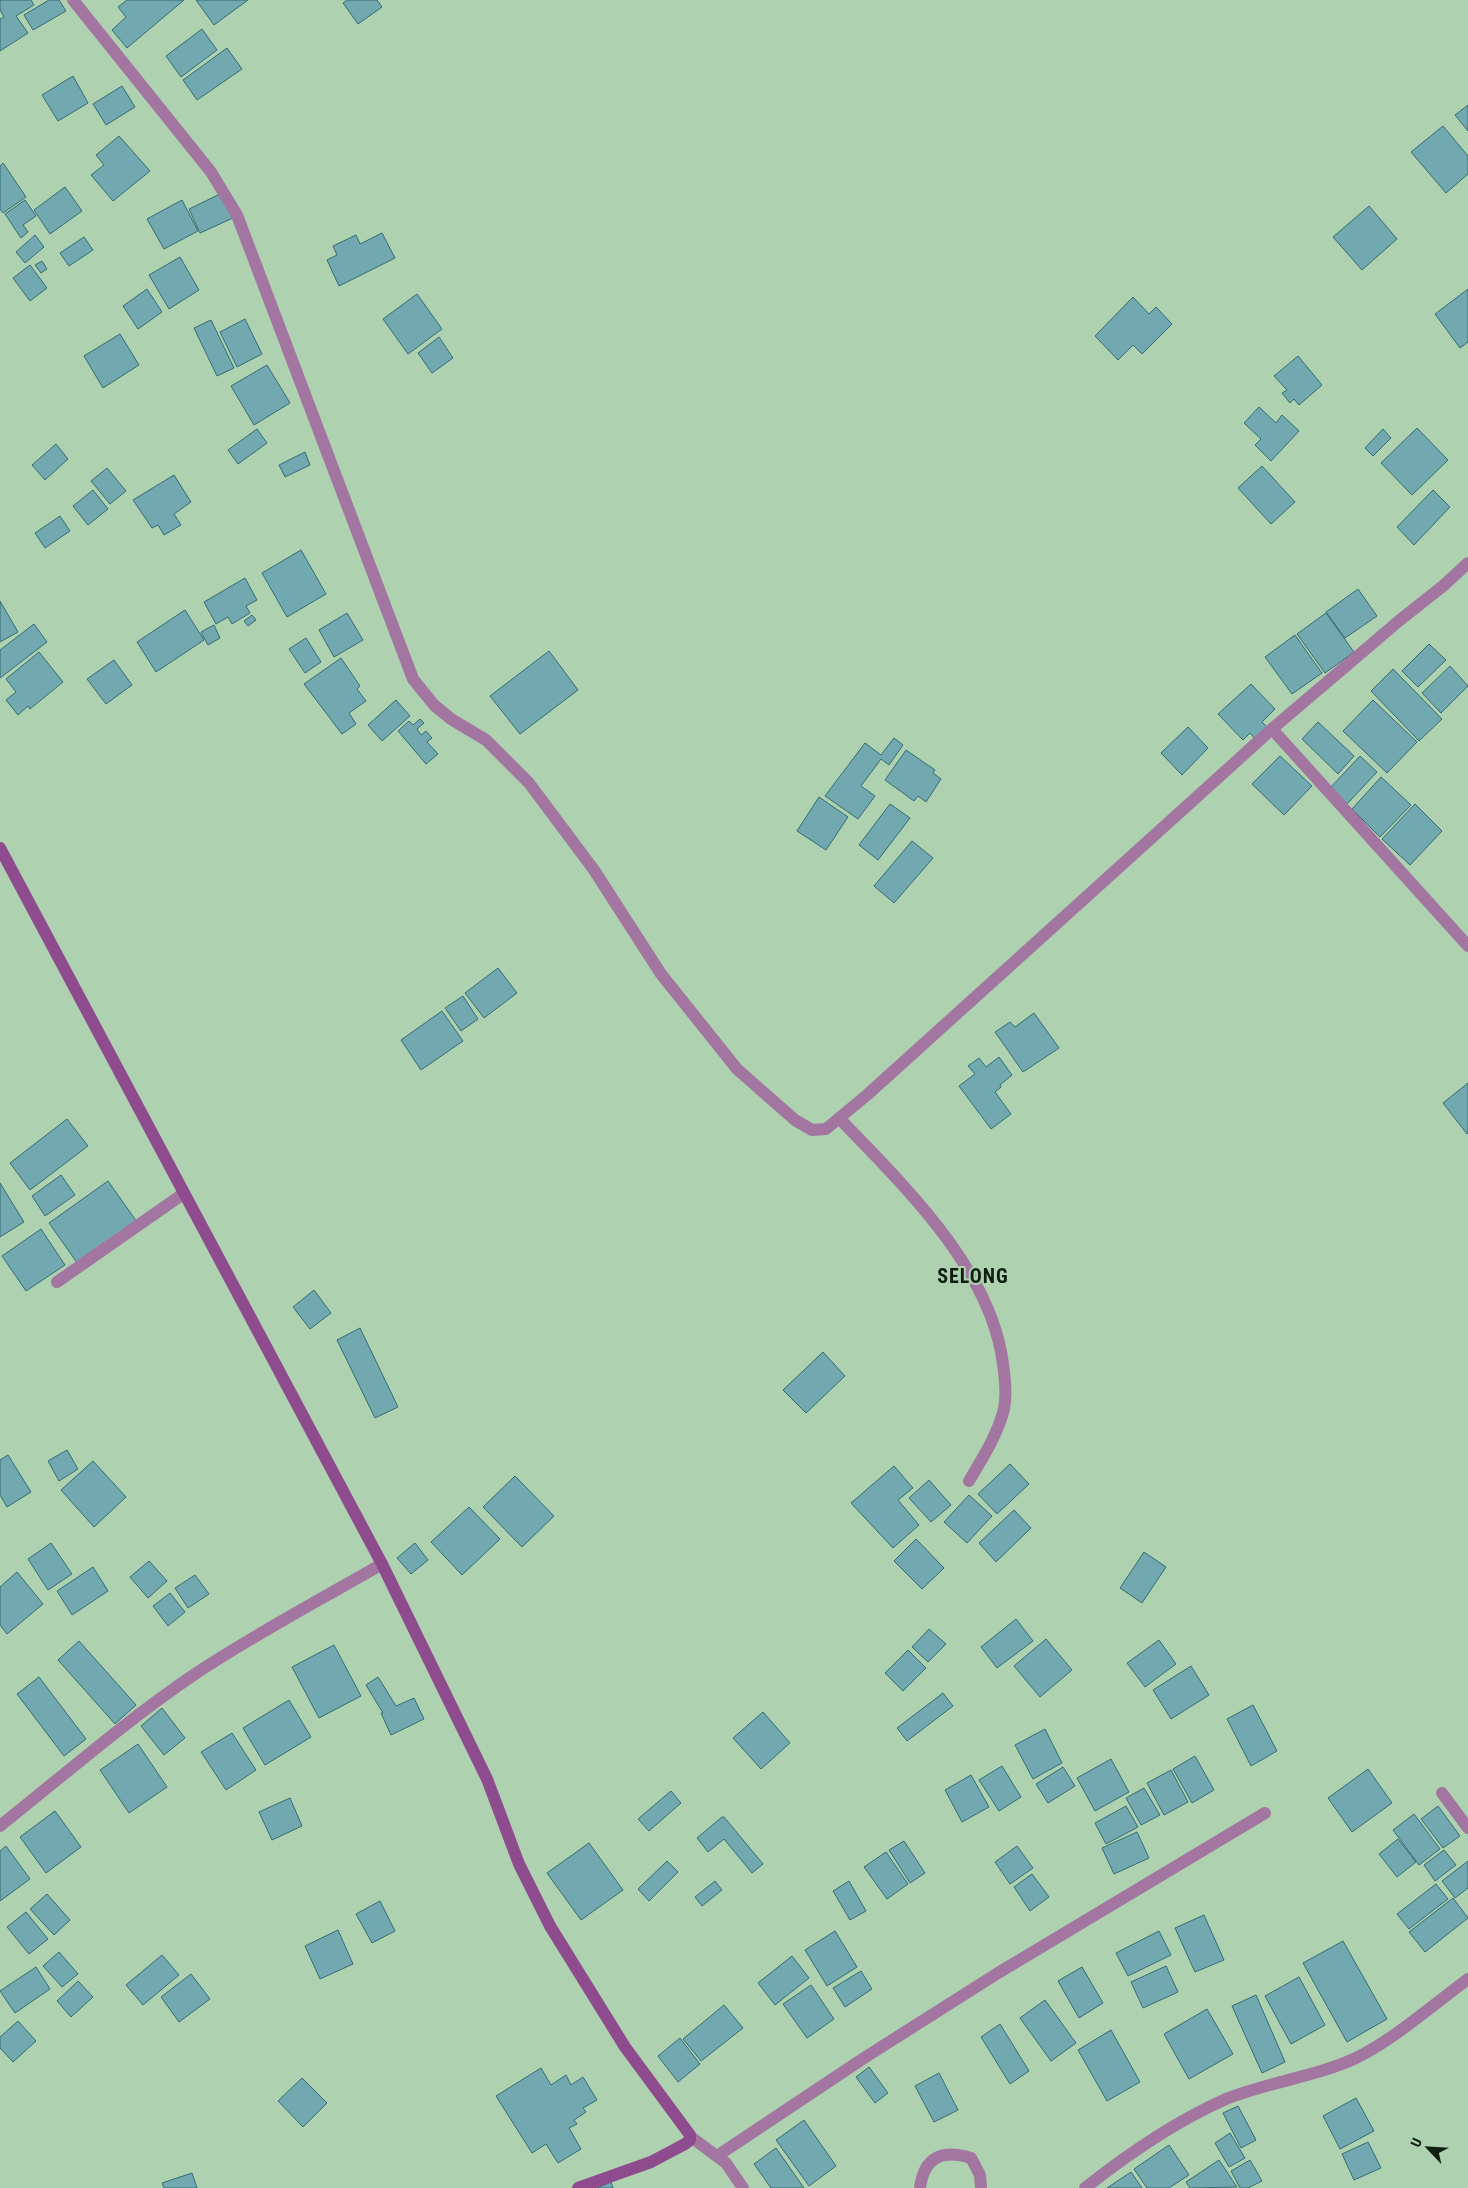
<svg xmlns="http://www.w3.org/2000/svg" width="1468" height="2188" font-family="'Roboto Condensed',sans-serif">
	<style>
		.building { fill: #72a9b1; stroke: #356c73 }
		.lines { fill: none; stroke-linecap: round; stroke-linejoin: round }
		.street { stroke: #a376a2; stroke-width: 12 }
		.secondary { stroke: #8e4c8f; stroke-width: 12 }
		.labels { text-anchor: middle; stroke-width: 4; stroke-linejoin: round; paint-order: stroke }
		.district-label { font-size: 20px; font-weight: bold; letter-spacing: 1px; fill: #101d11; stroke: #aed1b0 }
	</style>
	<rect width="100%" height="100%" fill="#aed1b0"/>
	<g class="building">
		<path d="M0 0H31L34 5 16 16 28 33 0 51V19L4 17 0 10Z"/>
		<path d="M49 0H59L66 11 33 30 24 15Z"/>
		<path d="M127 0H184L127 48 112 30 126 17 118 7Z"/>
		<path d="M196 0H248L214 25Z"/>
		<path d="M347 0H377L382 7 358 24 343 3Z"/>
		<path d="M202 29 217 50 181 77 166 56Z"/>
		<path d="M227 48 242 69 197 100 183 80Z"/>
		<path d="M73 76 88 103 58 121 42 95Z"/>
		<path d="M122 86 135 107 106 125 93 104Z"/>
		<path d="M1468 105V131L1455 115Z"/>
		<path d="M1443 126 1468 156V174L1446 193 1411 152Z"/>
		<path d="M119 136 150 171 113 201 91 175 104 165 96 155Z"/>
		<path d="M3 163 26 197 3 213 0 209V166Z"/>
		<path d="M65 187 82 211 50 234 34 210Z"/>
		<path d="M222 193 233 218 200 233 189 209Z"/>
		<path d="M25 200 36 216 23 225 28 232 21 238 5 214Z"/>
		<path d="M182 200 198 231 164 249 147 219Z"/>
		<path d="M1369 206 1397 239 1362 270 1333 237Z"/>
		<path d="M382 233 395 258 339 286 327 260 337 255 333 246 356 235 360 244Z"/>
		<path d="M35 235 44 247 25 263 16 252Z"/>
		<path d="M84 237 93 250 69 266 60 253Z"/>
		<path d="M180 257 199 290 169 309 149 275Z"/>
		<path d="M42 261 47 269 41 273 35 265Z"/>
		<path d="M30 265 47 288 30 301 13 278Z"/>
		<path d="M147 289 162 312 138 329 123 306Z"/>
		<path d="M1468 289V342L1460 348 1435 314Z"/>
		<path d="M417 294 442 329 408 354 383 319Z"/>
		<path d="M1133 297 1149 314 1156 307 1172 324 1142 354 1133 345 1118 360 1095 336Z"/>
		<path d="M245 319 262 354 237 367 220 332Z"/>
		<path d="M211 320 234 368 217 376 194 328Z"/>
		<path d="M120 334 139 365 103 388 84 356Z"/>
		<path d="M439 337 453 358 432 373 418 353Z"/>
		<path d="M1298 356 1322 385 1299 405 1294 399 1290 403 1282 393 1287 390 1274 376Z"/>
		<path d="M267 365 290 403 254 425 231 386Z"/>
		<path d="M1259 407 1276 423 1282 415 1299 431 1271 461 1255 445 1261 439 1244 423Z"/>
		<path d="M1417 428 1448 460 1412 495 1381 463Z"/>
		<path d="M257 429 267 443 238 464 228 450Z"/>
		<path d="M1383 429 1391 438 1373 456 1365 448Z"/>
		<path d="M56 444 68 459 45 480 32 465Z"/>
		<path d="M305 452 310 465 285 477 279 465Z"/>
		<path d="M1262 466 1295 502 1271 524 1238 488Z"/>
		<path d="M107 468 126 491 110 504 91 481Z"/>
		<path d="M174 475 191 502 174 514 181 525 164 535 158 525 152 528 133 500Z"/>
		<path d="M93 490 108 509 88 525 73 506Z"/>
		<path d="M1433 490 1450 507 1414 545 1397 527Z"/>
		<path d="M60 516 70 531 45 548 35 533Z"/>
		<path d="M301 550 326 594 287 617 262 573Z"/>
		<path d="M245 578 257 600 246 606 250 613 232 624 228 617 216 624 204 602Z"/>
		<path d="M1358 589 1377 616 1345 638 1326 612Z"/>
		<path d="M0 601 18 632 0 642Z"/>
		<path d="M185 610 204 640 156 672 137 642Z"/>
		<path d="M347 613 363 640 334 657 319 630Z"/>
		<path d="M1326 613 1354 652 1325 673 1297 634Z"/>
		<path d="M252 615 256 620 248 626 244 621Z"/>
		<path d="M34 624 47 642 0 678V650Z"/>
		<path d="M214 625 220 638 208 645 201 632Z"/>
		<path d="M1295 635 1322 673 1292 694 1265 657Z"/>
		<path d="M306 638 321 662 305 673 289 649Z"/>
		<path d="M1429 644 1446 660 1418 687 1402 671Z"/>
		<path d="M549 651 578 690 520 734 490 696Z"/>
		<path d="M39 652 63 682 30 709 28 706 18 715 6 700 16 692 6 679Z"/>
		<path d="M341 658 360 686 357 689 366 701 349 713 356 724 342 734 304 684Z"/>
		<path d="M114 660 132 685 106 704 87 679Z"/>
		<path d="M1450 666 1468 686 1441 713 1422 693Z"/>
		<path d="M1393 669 1442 719 1419 741 1371 691Z"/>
		<path d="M1251 684 1275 709 1262 722 1268 728 1256 740 1250 733 1243 740 1218 714Z"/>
		<path d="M396 700 410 716 382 741 368 725Z"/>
		<path d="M1373 700 1417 742 1387 773 1343 731Z"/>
		<path d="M420 719 424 723 417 729 421 735 426 731 432 738 427 742 438 754 426 764 398 731 409 721 413 725Z"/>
		<path d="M1318 722 1354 756 1338 774 1302 739Z"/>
		<path d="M1188 727 1208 748 1182 775 1161 753Z"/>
		<path d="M894 738 903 745 889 765 881 759 861 786 875 796 858 819 825 796 865 743 881 755Z"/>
		<path d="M906 750 935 770 933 773 941 779 926 802 918 796 914 801 885 780Z"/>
		<path d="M1280 756 1312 786 1284 815 1252 784Z"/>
		<path d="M1360 756 1377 772 1347 804 1330 788Z"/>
		<path d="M1381 777 1411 805 1380 837 1352 809Z"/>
		<path d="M819 797 848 817 826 850 797 831Z"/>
		<path d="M890 804 910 818 878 860 859 845Z"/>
		<path d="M1415 804 1442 831 1410 865 1382 839Z"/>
		<path d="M912 841 933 858 894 903 874 886Z"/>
		<path d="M498 968 517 993 484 1018 465 993Z"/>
		<path d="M463 996 478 1019 461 1031 445 1008Z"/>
		<path d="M442 1011 463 1041 421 1070 401 1040Z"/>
		<path d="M1034 1013 1059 1048 1023 1072 995 1032 1010 1022 1015 1027Z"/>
		<path d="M999 1057 1012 1075 1000 1085 1001 1087 995 1092 1011 1114 991 1129 959 1086 975 1074 968 1066 979 1058 986 1067Z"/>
		<path d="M1468 1083V1133L1467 1134 1443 1103Z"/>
		<path d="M67 1119 88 1146 30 1190 10 1163Z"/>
		<path d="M61 1175 75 1195 45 1216 32 1196Z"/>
		<path d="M108 1181 137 1222 78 1264 49 1223Z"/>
		<path d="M0 1183 24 1222 0 1237Z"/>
		<path d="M41 1229 65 1265 26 1291 2 1256Z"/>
		<path d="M314 1290 331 1313 310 1329 293 1307Z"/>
		<path d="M360 1328 398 1407 375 1418 337 1340Z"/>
		<path d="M823 1352 845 1376 806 1413 783 1390Z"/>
		<path d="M67 1450 78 1469 59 1481 48 1461Z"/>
		<path d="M8 1455 31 1492 7 1507 0 1495V1460Z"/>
		<path d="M93 1461 126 1497 94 1527 61 1490Z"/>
		<path d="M1010 1464 1029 1484 997 1514 978 1494Z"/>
		<path d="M894 1466 913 1488 898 1500 919 1525 893 1548 851 1503Z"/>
		<path d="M515 1476 554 1516 522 1547 483 1507Z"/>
		<path d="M929 1480 951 1505 931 1522 909 1498Z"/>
		<path d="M969 1495 992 1516 967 1543 944 1522Z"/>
		<path d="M469 1507 500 1539 462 1575 431 1542Z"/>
		<path d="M1014 1510 1031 1528 996 1562 979 1543Z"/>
		<path d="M916 1539 944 1568 922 1589 894 1561Z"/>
		<path d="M51 1543 72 1574 48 1590 28 1559Z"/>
		<path d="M415 1543 428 1560 411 1574 397 1558Z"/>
		<path d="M1144 1552 1166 1567 1142 1603 1120 1588Z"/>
		<path d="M149 1561 167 1581 148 1598 130 1577Z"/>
		<path d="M93 1567 108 1591 72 1615 57 1591Z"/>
		<path d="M17 1572 43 1604 7 1634 0 1625V1587Z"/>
		<path d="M195 1575 209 1594 188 1608 175 1588Z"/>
		<path d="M170 1593 185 1612 168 1626 153 1606Z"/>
		<path d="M1016 1619 1033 1641 997 1668 981 1647Z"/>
		<path d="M929 1629 946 1644 928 1662 912 1647Z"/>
		<path d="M1046 1639 1072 1670 1040 1697 1014 1666Z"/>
		<path d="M1159 1640 1176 1664 1145 1687 1127 1663Z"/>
		<path d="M79 1641 136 1705 115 1724 58 1660Z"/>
		<path d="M334 1645 361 1696 319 1718 292 1667Z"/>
		<path d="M908 1650 926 1668 903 1691 885 1673Z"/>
		<path d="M1191 1666 1209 1695 1171 1719 1153 1690Z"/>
		<path d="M39 1677 86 1739 64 1756 17 1694Z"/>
		<path d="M378 1677 396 1706 414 1698 424 1719 391 1735 381 1713H383L366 1685Z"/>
		<path d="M943 1693 953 1706 907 1741 897 1728Z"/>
		<path d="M289 1700 311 1737 265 1765 243 1728Z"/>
		<path d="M1253 1705 1277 1751 1251 1766 1227 1719Z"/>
		<path d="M162 1708 185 1738 164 1755 141 1726Z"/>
		<path d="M763 1712 790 1743 761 1769 733 1738Z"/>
		<path d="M1045 1729 1062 1763 1033 1779 1015 1745Z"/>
		<path d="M232 1733 256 1770 226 1790 201 1752Z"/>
		<path d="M138 1744 167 1787 129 1813 100 1770Z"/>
		<path d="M1195 1756 1214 1790 1192 1803 1173 1769Z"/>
		<path d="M1111 1759 1129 1792 1095 1811 1077 1778Z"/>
		<path d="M1002 1766 1021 1797 999 1811 979 1780Z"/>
		<path d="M1063 1767 1075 1786 1048 1803 1036 1784Z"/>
		<path d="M1368 1769 1392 1803 1352 1832 1328 1798Z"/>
		<path d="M1171 1770 1188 1802 1164 1815 1147 1783Z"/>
		<path d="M971 1775 989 1807 962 1822 945 1790Z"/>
		<path d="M1144 1788 1160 1815 1141 1825 1126 1798Z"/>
		<path d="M671 1791 681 1803 649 1831 638 1819Z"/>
		<path d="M290 1798 302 1826 272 1840 259 1812Z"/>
		<path d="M1126 1806 1138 1827 1106 1844 1095 1823Z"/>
		<path d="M1438 1806 1460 1836 1443 1848 1421 1819Z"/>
		<path d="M55 1811 81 1847 46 1873 20 1837Z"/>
		<path d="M1414 1814 1440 1849 1419 1865 1393 1830Z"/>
		<path d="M722 1817H724L763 1864 752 1873 724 1839 708 1852 697 1838Z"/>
		<path d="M1137 1832 1149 1858 1114 1874 1102 1848Z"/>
		<path d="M1398 1839 1416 1862 1397 1877 1379 1854Z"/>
		<path d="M904 1841 925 1873 910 1883 889 1850Z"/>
		<path d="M589 1843 623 1890 581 1920 547 1873Z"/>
		<path d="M6 1846 30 1879 0 1901V1851Z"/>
		<path d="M1017 1846 1033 1868 1010 1884 995 1862Z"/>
		<path d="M1444 1850 1456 1865 1435 1881 1424 1865Z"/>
		<path d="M886 1852 908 1884 887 1899 864 1867Z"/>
		<path d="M667 1861 678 1872 649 1901 638 1889Z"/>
		<path d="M1468 1861V1888L1455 1898 1442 1881Z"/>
		<path d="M1032 1874 1049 1897 1030 1911 1014 1887Z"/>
		<path d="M715 1881 722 1890 702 1906 695 1897Z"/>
		<path d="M849 1881 866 1911 850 1920 833 1891Z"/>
		<path d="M1436 1884 1448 1899 1409 1929 1397 1914Z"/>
		<path d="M47 1894 70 1920 54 1935 30 1909Z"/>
		<path d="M1453 1898 1468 1918 1425 1952 1409 1932Z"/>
		<path d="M380 1901 395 1931 372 1943 356 1914Z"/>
		<path d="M26 1912 48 1939 29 1954 7 1927Z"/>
		<path d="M1204 1915 1224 1960 1195 1972 1175 1928Z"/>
		<path d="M338 1930 353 1964 320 1979 305 1946Z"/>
		<path d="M835 1931 857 1967 827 1986 805 1950Z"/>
		<path d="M1159 1931 1171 1955 1128 1976 1116 1953Z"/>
		<path d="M1343 1941 1387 2019 1347 2042 1303 1963Z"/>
		<path d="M59 1952 78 1974 62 1987 43 1966Z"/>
		<path d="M162 1955 179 1975 143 2005 126 1985Z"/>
		<path d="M792 1956 809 1978 775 2005 758 1983Z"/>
		<path d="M1166 1966 1178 1992 1143 2008 1131 1982Z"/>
		<path d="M36 1967 50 1989 15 2013 0 1991Z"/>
		<path d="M1082 1967 1103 2003 1079 2018 1058 1981Z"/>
		<path d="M861 1971 872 1989 845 2007 833 1988Z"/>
		<path d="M191 1974 210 1999 179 2022 161 1997Z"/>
		<path d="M1299 1977 1325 2025 1291 2044 1265 1996Z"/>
		<path d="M78 1981 93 1997 71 2017 57 2001Z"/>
		<path d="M811 1985 834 2019 807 2038 783 2004Z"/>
		<path d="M1256 1995 1285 2062 1262 2073 1232 2006Z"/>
		<path d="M1045 2000 1076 2043 1051 2061 1020 2018Z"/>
		<path d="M724 2005 743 2028 701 2061 683 2039Z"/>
		<path d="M1207 2009 1233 2054 1189 2079 1164 2034Z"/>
		<path d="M18 2021 36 2041 13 2062 0 2048V2037Z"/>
		<path d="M1000 2024 1029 2071 1010 2084 981 2037Z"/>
		<path d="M1111 2030 1140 2082 1107 2101 1078 2050Z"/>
		<path d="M680 2038 700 2064 678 2082 658 2056Z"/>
		<path d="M869 2067 888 2093 875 2103 856 2077Z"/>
		<path d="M541 2068 551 2085 566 2075 571 2085 583 2077 597 2100 583 2108 586 2112 574 2120 577 2124 569 2128 581 2149 558 2163 546 2144 532 2153 496 2096Z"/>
		<path d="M939 2073 958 2110 934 2122 915 2086Z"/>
		<path d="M302 2078 327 2103 303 2127 278 2101Z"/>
		<path d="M1356 2098 1374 2131 1340 2149 1323 2116Z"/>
		<path d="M1238 2106 1256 2140 1241 2148 1223 2113Z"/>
		<path d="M804 2120 836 2166 809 2186 776 2140Z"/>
		<path d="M1230 2133 1245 2158 1229 2167 1215 2143Z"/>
		<path d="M1368 2142 1381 2168 1354 2180 1342 2154Z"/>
		<path d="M1169 2145 1189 2175 1169 2188H1147L1134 2169Z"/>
		<path d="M776 2148 804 2188H771L754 2164Z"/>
		<path d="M1219 2160 1237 2187 1190 2188 1186 2182Z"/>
		<path d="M1250 2160 1262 2181 1248 2188H1240L1231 2171Z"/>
		<path d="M1131 2172 1142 2188H1107Z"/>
		<path d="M192 2173 197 2188H164L162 2183Z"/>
		<path d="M611 2182 613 2188H597Z"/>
	</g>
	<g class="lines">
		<g class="street">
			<path d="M73 0 211 172 237 215 413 679 434 705 451 719 486 740 529 783 594 870 661 974 737 1069 795 1120 812 1130 826 1129 867 1095 1272 729 1400 620 1443 586 1468 563"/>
			<path d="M1272 729 1468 946"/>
			<path d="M839 1118C903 1185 991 1268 1003 1364 1005 1378 1007 1395 1004 1409 997 1436 983 1457 969 1481"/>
			<path d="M57 1282 183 1194"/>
			<path d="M1442 1793 1468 1828"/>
			<path d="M0 1826C64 1775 127 1720 195 1674 255 1634 320 1600 382 1564"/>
			<path d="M691 2137 726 2163 743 2188"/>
			<path d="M717 2156 864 2058 998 1973 1265 1813"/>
			<path d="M920 2188C924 2157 942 2149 971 2158L980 2175 981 2188"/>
			<path d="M1085 2188C1128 2154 1176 2121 1226 2099 1268 2082 1315 2077 1356 2058 1393 2040 1434 2004 1468 1979"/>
		</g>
		<path class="secondary" d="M0 848 382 1564 487 1779 519 1864 550 1926 625 2047 690 2135V2140L685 2144 651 2162 578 2188"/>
	</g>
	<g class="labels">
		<g class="district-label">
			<text x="973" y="1283">SELONG</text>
		</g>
	</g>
	<g transform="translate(1428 2148) rotate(295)" stroke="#aed1b0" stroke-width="4" paint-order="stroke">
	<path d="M0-4L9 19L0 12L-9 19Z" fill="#101d11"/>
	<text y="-8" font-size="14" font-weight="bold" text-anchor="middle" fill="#101d11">U</text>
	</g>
</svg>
